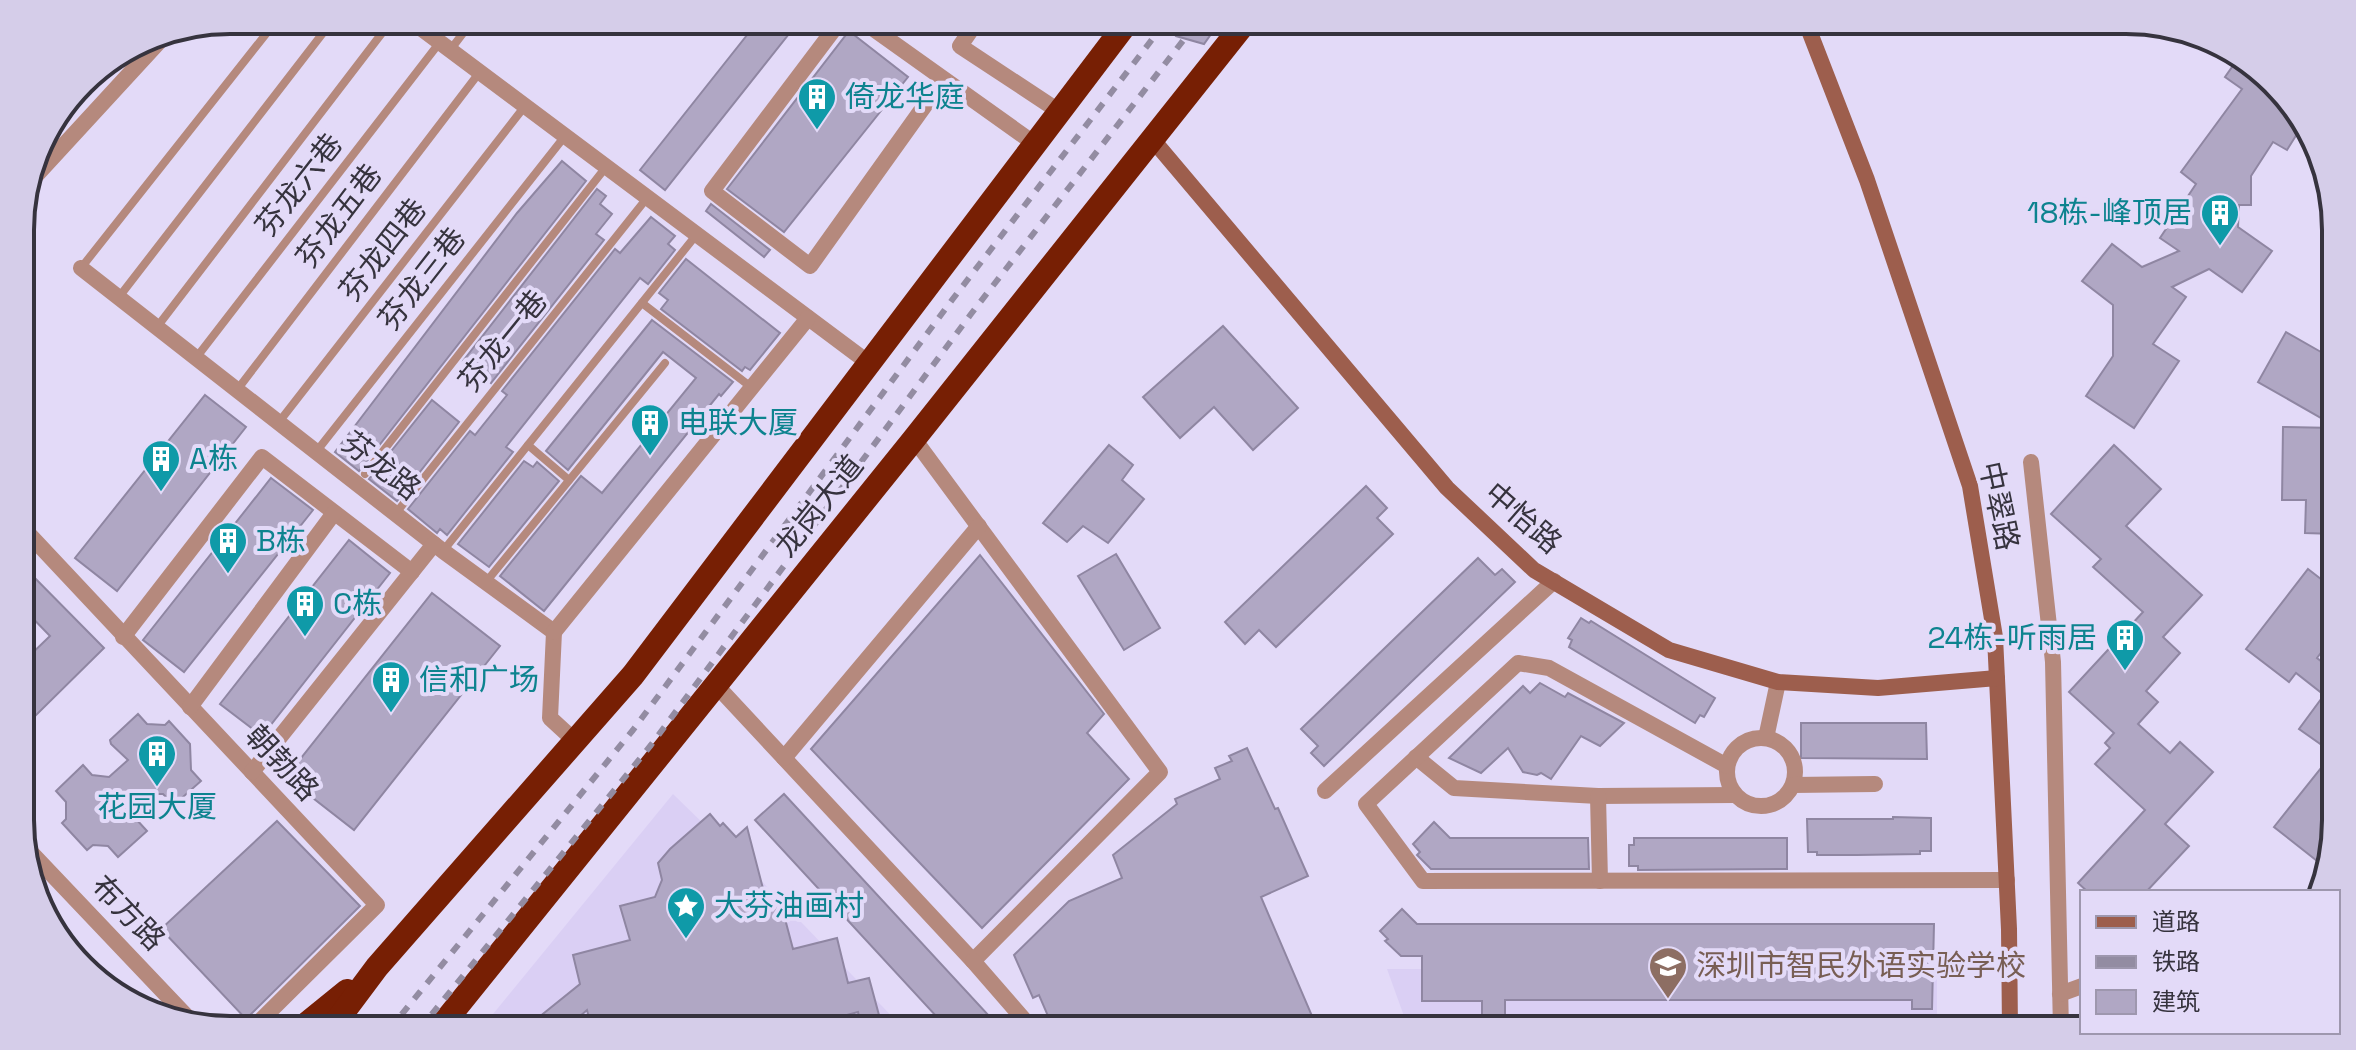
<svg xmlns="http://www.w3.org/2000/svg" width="2356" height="1050" font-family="'Space Grotesk','Noto Sans SC',sans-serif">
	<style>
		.built { fill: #dacff4 }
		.building { fill: #b0a7c4; stroke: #8f86a2; stroke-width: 2 }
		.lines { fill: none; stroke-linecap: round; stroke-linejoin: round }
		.lane { stroke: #b5897d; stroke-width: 8 }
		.street { stroke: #b5897d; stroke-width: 16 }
		.secondary { stroke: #9d5e4d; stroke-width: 16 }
		.highway { stroke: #771f04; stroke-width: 24 }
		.rail { stroke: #938ca2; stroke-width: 6; stroke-dasharray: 10 10; stroke-linecap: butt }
		.labels { text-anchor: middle; stroke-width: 8; stroke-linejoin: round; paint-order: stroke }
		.culture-label { font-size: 30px; fill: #0d838f; stroke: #e3daf8; text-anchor: start }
		.street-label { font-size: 30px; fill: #36333e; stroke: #e3daf8 }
		.education-label { font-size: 30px; fill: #785e54; stroke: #e3daf8; text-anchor: start }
		.rim { fill: none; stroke: #36333e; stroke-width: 4 }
	</style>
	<rect width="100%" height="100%" fill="#e3daf8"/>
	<g class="built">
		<path d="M673 794 750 869 905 1030H480Z"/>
		<path d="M1387 969 1937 970V1030H1409Z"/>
	</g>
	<g class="building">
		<path d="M759 20H800L665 190 640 170Z"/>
		<path d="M1162 20H1221L1204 44 1176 36Z"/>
		<path d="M849 31 908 77 784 232 727 189Z"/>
		<path d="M2237 60 2293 103 2302 126 2287 150 2273 142 2251 176V205H2239L2238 227 2272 251 2242 292 2209 269 2172 287 2186 297 2153 344 2179 361 2134 428 2086 396 2113 356V305L2082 281 2112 244 2142 267 2179 251 2160 238 2196 184 2181 172 2242 89 2225 77Z"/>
		<path d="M562 161 586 181 359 471 335 452 517 213Z"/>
		<path d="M597 189 606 196 600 204 612 214 596 234 604 240 491 383 463 361Z"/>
		<path d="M711 204 770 250 764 257 706 211Z"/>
		<path d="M651 217 675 236 668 244 675 250 648 284 640 278 506 447 513 452 447 535 440 529 437 533 408 509 470 431 475 435 507 395 502 391 615 249 620 253Z"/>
		<path d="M686 259 780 333 750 370 745 367 742 371 661 309 668 300 659 293Z"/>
		<path d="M652 320 733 382 721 396 719 394 544 611 500 576 581 476 602 493 696 378 663 352 568 470 546 451Z"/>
		<path d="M1223 326 1298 408 1253 450 1214 407 1180 438 1143 397Z"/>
		<path d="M2286 332 2321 352 2335 346V426L2258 382Z"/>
		<path d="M205 395 246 427 117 591 75 558Z"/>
		<path d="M432 400 459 422 397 501 369 479Z"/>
		<path d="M2283 427 2335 428V534L2305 533 2306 500H2282Z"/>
		<path d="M1109 445 1133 465 1122 480 1144 499 1108 543 1083 526 1067 542 1043 523Z"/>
		<path d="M2114 445 2161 489 2126 526 2202 595 2163 637 2180 653 2146 691 2158 702 2138 724 2170 753 2180 742 2213 772 2165 824 2189 846 2146 892H2088L2078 883 2145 810 2095 764 2110 748 2105 743 2114 733 2069 692 2143 612 2093 567 2101 559 2051 514Z"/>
		<path d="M524 461 533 467 537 462 559 481 489 567 458 544Z"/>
		<path d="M271 478 313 510 184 672 143 640Z"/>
		<path d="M1366 486 1387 508 1377 518 1393 534 1276 647 1259 630 1245 644 1225 622Z"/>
		<path d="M349 540 390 573 262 736 220 704Z"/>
		<path d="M1116 554 1160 628 1124 650 1078 576Z"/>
		<path d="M980 555 1104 714 1087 733 1129 779 982 928 811 749Z"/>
		<path d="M1478 558 1495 575 1502 569 1515 582 1324 766 1311 753 1318 746 1301 729Z"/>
		<path d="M21 564 104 648 22 729 21 664 50 636 21 606Z"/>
		<path d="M2308 569 2335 590V634L2317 658 2336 673V820L2326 868 2274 827 2333 753 2299 729 2324 695 2296 673 2289 682 2246 649Z"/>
		<path d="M432 593 500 646 354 830 286 777Z"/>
		<path d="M1581 618 1589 623 1591 621 1715 698 1704 717 1700 715 1695 723 1569 647 1572 640 1568 638Z"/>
		<path d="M1540 683 1565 697 1568 693 1624 723 1600 746 1581 736 1551 779 1541 773 1537 775 1523 772 1508 748 1481 773 1449 758 1523 686 1530 693Z"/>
		<path d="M138 714 147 724 165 725 169 721 190 744 191 770 201 781 174 805 163 794H147L135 805 136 819 147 831 118 857 108 846 93 845 87 850 62 823 66 819V802L56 791 83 765 92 775 109 777 128 760 111 744 110 740Z"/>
		<path d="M1801 723H1926L1927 759 1801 758Z"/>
		<path d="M1247 748 1275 809 1278 808 1308 876 1261 897 1318 1030H1054L1039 995 1033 998 1014 955 1069 901 1122 878 1113 855 1177 804 1175 799 1220 779 1215 768 1232 761 1229 756Z"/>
		<path d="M784 794 1002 1030H949L755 820Z"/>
		<path d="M710 814 720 826 723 823 736 837 747 827 767 904 780 900 793 949 837 938 848 983 869 978 883 1030H862L858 1012 791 1030H592L587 1010 564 1030H523L580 984 573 955 630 940 620 906 655 897 662 880 658 863 670 849Z"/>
		<path d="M1893 817 1931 818V851H1920V854L1857 855H1817V852H1808L1807 819H1893Z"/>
		<path d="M277 821 360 906 246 1019 161 929Z"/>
		<path d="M1434 822 1450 838H1588L1589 869H1431L1417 855 1420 852 1413 844Z"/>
		<path d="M1634 838H1787V869L1638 870V866H1629V845H1634Z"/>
		<path d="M1402 909 1417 924H1934L1932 1009H1912V1000H1505V1030H1482V1001H1422V956H1401L1385 941 1388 939 1380 931Z"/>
	</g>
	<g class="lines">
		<g class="lane">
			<path d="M451 49 473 20"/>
			<path d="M81 268 277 20"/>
			<path d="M119 297 333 20"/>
			<path d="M642 303 751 387"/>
			<path d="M157 327 392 20"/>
			<path d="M196 358 440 42"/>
			<path d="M237 390 479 73"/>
			<path d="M279 422 525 106"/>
			<path d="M528 445 569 480"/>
			<path d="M316 452 565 136"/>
			<path d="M365 474 606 167"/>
			<path d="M396 513 647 198"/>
			<path d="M443 551 697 234"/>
			<path d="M486 582 665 363"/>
		</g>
		<g class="street">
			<path d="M410 20 870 364"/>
			<path d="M841 20 712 191 810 266 943 80"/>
			<path d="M861 20 1035 144"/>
			<path d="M978 20 960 46 1060 112"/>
			<path d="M30 182 168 32"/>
			<path d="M81 268 443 551 554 632 550 718 575 741"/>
			<path d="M2031 462 2053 662 2061 1030"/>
			<path d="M25 530 377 905 251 1030"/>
			<path d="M554 632 808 318"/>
			<path d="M123 637 262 457 412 572"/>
			<path d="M716 685 973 961 1160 772 914 439"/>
			<path d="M190 707 334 513"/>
			<circle cx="1761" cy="772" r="34"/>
			<path d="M1766 738 1778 682"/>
			<path d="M1416 757 1454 788 1598 796 1735 795"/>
			<path d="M784 758 979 526"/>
			<path d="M1727 766 1549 668 1518 663 1366 804 1423 881 2007 880"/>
			<path d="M252 772 434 544"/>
			<path d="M1793 785 1875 784"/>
			<path d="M1325 791 1554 581"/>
			<path d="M1598 796 1600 881"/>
			<path d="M22 843 193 1023"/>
			<path d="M973 961 1033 1030"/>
			<path d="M2060 994 2082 986"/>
		</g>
		<g class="secondary">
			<path d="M1805 20 1867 180 1970 486 1995 637 2009 929 2010 1030"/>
			<path d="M1153 140 1447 488 1534 570 1669 650 1778 682 1878 688 1997 678"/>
		</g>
		<g class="highway">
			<path d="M299 1030 347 991"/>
			<path d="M330 1030 377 967 633 675 1129 20"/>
			<path d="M438 1030 914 439 1247 20"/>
		</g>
		<g class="rail">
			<path d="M389 1030 633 730 952 300 1167 20"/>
			<path d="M419 1030 651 745 971 314 1199 20"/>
		</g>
	</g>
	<defs>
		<g id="building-pin" transform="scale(2)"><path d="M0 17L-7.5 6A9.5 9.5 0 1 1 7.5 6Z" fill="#0f9aa8" stroke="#e3daf8"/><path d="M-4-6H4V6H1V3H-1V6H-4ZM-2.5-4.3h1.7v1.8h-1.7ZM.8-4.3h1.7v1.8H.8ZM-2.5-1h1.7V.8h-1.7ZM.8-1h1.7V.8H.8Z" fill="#fff"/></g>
		<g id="sight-pin" transform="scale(2)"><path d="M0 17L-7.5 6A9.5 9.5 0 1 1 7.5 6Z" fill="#0f9aa8" stroke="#e3daf8"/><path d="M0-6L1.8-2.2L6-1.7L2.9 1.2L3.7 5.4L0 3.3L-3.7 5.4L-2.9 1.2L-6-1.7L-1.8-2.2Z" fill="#fff"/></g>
		<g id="school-pin" transform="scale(2)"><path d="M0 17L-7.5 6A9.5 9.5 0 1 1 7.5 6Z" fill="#8d6e63" stroke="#e3daf8"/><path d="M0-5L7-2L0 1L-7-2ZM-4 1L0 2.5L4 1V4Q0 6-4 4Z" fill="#fff"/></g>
	</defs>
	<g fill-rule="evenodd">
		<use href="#building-pin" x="817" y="97"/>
		<use href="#building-pin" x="2220" y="213"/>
		<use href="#building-pin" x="650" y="423"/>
		<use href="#building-pin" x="161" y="459"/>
		<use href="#building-pin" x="228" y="541"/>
		<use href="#building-pin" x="305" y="604"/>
		<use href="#building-pin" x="2125" y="638"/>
		<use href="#building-pin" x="391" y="680"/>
		<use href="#building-pin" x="157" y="754"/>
		<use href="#sight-pin" x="686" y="906"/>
		<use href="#school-pin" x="1668" y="966"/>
	</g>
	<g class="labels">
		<g class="culture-label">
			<text x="845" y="107">倚龙华庭</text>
			<text x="2192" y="223" text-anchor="end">18栋-峰顶居</text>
			<text x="678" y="433">电联大厦</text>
			<text x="189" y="469">A栋</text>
			<text x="256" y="551">B栋</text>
			<text x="333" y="614">C栋</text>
			<text x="2097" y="648" text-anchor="end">24栋-听雨居</text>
			<text x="419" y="690">信和广场</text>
			<text x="157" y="817" text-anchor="middle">花园大厦</text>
			<text x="714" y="916">大芬油画村</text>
		</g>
		<g class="street-label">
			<text transform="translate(299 185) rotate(-52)" y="10">芬龙六巷</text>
			<text transform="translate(339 216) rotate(-53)" y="10">芬龙五巷</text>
			<text transform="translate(383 250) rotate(-52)" y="10">芬龙四巷</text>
			<text transform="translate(422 279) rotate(-52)" y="10">芬龙三巷</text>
			<text transform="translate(503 341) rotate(-51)" y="10">芬龙一巷</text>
			<text transform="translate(381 466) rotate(38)" y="10">芬龙路</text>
			<text transform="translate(819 506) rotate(-51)" y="10">龙岗大道</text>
			<text transform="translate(1999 506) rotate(78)" y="10">中翠路</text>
			<text transform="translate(1523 518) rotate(41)" y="10">中怡路</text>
			<text transform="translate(282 763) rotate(47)" y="10">朝勃路</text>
			<text transform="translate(128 913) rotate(46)" y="10">布方路</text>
		</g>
		<g class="education-label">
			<text x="1696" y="976">深圳市智民外语实验学校</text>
		</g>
	</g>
	<path d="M0 0H2356V1050H0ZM230 34H2126A196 196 0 0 1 2322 230V820A196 196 0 0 1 2126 1016H230A196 196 0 0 1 34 820V230A196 196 0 0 1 230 34Z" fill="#d5cde9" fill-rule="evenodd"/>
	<path class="rim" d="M230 34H2126A196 196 0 0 1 2322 230V820A196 196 0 0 1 2126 1016H230A196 196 0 0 1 34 820V230A196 196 0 0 1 230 34Z"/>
	<rect x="2080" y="890" width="260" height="144" fill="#e3daf8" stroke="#9e97ae" stroke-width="2"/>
	<rect x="2096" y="916" width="40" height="12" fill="#9d5e4d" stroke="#9e97ae" stroke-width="2"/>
	<text x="2152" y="930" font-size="24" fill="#36333e">道路</text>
	<rect x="2096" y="956" width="40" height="12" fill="#938ca2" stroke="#9e97ae" stroke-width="2"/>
	<text x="2152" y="970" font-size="24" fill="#36333e">铁路</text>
	<rect x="2096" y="990" width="40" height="24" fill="#b0a7c4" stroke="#9e97ae" stroke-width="2"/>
	<text x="2152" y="1010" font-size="24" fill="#36333e">建筑</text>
</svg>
